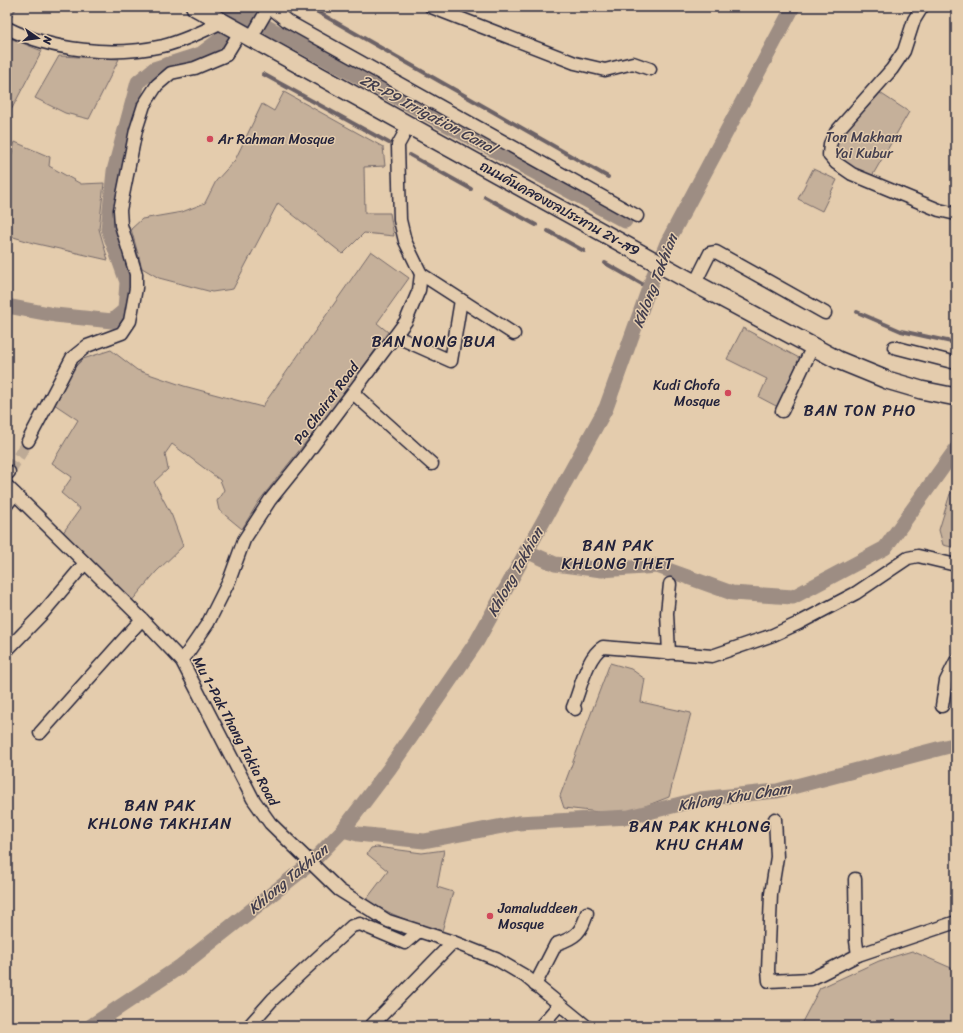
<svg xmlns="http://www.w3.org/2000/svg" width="963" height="1033" font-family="Sriracha,'Playpen Sans Thai',sans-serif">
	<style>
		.green { fill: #c5b09a; stroke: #74696a }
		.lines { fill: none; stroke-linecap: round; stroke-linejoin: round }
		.stream { stroke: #6c6266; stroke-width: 4 }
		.canal { stroke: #9d8d83; stroke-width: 15 }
		.street-tunnel { stroke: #bdaa96; stroke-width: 12; stroke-dasharray: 12 6; stroke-linecap: butt }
		.street-casing { stroke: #22223b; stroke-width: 15 }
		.secondary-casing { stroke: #22223b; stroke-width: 20 }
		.street { stroke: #e4ccad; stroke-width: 12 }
		.secondary { stroke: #e4ccad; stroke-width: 17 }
		.poi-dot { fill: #d1495b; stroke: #e4ccad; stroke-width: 1.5 }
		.labels { text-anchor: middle; stroke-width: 3; stroke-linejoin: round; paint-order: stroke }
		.park-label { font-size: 14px; fill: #433e4e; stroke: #e4ccad }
		.poi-label { font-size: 14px; fill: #22223b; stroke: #e4ccad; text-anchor: start }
		.street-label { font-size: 14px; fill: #22223b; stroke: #e4ccad }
		.water-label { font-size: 15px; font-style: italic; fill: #413d4d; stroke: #e4ccad }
		.quarter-label { font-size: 16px; letter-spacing: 1px; fill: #22223b; stroke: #e4ccad }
	</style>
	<rect width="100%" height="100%" fill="#e4ccad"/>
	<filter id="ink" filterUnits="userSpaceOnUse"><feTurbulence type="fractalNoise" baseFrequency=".025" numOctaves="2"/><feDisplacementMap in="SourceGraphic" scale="8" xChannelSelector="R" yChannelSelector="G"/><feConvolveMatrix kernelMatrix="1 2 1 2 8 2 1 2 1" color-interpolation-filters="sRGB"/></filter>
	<g filter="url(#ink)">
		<g class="green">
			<path d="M7 7H17L9 20 7 19Z"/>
			<path d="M7 37 42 51 7 118Z"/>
			<path d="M59 56 119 59 89 119 65 113 35 98Z"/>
			<path d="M284 92 383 147 385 166 364 167 365 213H390L394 236 364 233 343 254 278 203 233 289 212 292 159 278 142 268 131 229 142 219 182 212 205 203 216 181 235 160 262 104 274 111Z"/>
			<path d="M880 93 909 112 871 178C853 168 829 162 840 137Z"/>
			<path d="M15 142 50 157 49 166 81 184 104 183 99 229 108 260 33 243 7 235V172Z"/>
			<path d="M813 169 837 180 822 211 798 199Z"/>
			<path d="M371 251 409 278 377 323 388 332 341 398 259 501 242 529 219 510 217 501 224 490 220 480 172 444 165 454 168 469 154 482 172 516 183 546 156 572 130 603 62 534 80 509 61 493 72 477 52 463 78 420 54 404 72 370 83 359 111 350 137 370 184 386 262 407Z"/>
			<path d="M743 328 801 359 778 407 759 397 767 379 727 359Z"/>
			<path d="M956 489V548L943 545 939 530 950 494Z"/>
			<path d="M610 663 631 669 645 679 641 702 691 713 669 797 633 811 608 813 564 808 560 796Z"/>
			<path d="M377 847 422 853 444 850 437 887 453 892 442 931C413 924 392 915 366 900L388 871 367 854 371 848Z"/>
			<path d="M912 951 956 970V1026H800L820 988 879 961Z"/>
		</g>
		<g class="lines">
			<g class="stream">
				<path d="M309 7 608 177"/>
				<path d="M263 74 389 143"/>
				<path d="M410 155 471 189"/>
				<path d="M485 197 536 225"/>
				<path d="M548 231 584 251"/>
				<path d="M605 263 649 288"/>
				<path d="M857 312 901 331 956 343"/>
			</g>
			<g class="canal">
				<path d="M230 7 625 221"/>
				<path d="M7 306 55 315 112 321 125 310 127 282 108 229 114 171 138 82 154 69 201 54 222 38"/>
				<path d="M526 551 555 564 602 570 657 566 732 593 793 597 885 548 956 449"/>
				<path d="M343 830 358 834 424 841 518 823 629 817 700 799 777 791 949 746 956 747"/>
				<path d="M91 1026 181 966 311 863 343 830 389 769 477 641 606 408 653 277 667 243 793 7"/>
			</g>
			<path class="street-tunnel" d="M9 472 28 441"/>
			<g class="street-casing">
				<g id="street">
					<path d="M270 7 287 21 637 216"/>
					<path d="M431 7 575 63 605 70 633 63 650 69"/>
					<path d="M922 7 914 20 904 51 892 69 836 132 830 144 829 155 836 163 852 174 939 210 956 214"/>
					<path d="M7 28C53 51 112 57 163 46 183 41 204 31 222 22"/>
					<path d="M251 38 269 7"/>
					<path d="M421 274 514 334"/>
					<path d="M695 283 710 253 716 252 825 313"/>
					<path d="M395 336 451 361 461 300"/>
					<path d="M894 347 956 363"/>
					<path d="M353 393 432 464"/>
					<path d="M782 411 813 346"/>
					<path d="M28 441 72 358 87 346 122 333 130 321 136 288V274L121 225 120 210 136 130 144 105 157 85 171 73 195 68 226 55 240 32"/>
					<path d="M7 474 9 472"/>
					<path d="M7 486 142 619 182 661 253 799 270 823 339 890 388 921 453 942 496 959 525 976 586 1026"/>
					<path d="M7 504 15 494"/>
					<path d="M7 650 42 614 85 563"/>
					<path d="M669 653 667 613 670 584"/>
					<path d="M182 661 208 623 229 581 244 540 270 500 303 459 395 336 406 321 419 290 421 274 405 241 400 220 398 145 409 125"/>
					<path d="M942 706 946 681 956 661"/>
					<path d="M575 709 573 707C580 690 587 656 603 647L712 656 773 635 799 623 856 593 908 558 918 556 956 565"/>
					<path d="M40 733 142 619"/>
					<path d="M775 819 777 857 771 894 768 970 769 981 811 979 858 955 956 922"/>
					<path d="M855 879 856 941 858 955"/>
					<path d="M535 985 556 944C575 938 582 932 587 913"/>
					<path d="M249 1026 273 999 352 926 360 924 405 943 419 931"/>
					<path d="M371 1026 453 942"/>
					<path d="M541 1026 559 1005"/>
				</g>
			</g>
			<g class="secondary-casing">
				<path id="secondary" d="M195 7 683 277 838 360 887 380 921 390 956 397"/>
			</g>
			<use href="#street" class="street"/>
			<use href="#secondary" class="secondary"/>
		</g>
	</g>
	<g class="poi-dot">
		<circle cx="210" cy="139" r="4"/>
		<circle cx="728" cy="393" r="4"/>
		<circle cx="490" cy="916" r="4"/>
	</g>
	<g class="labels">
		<g class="park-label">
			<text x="864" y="142">Ton Makham<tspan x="864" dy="16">Yai Kubur</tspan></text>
		</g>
		<g class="poi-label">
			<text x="218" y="144">Ar Rahman Mosque</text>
			<text x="720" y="390" text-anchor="end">Kudi Chofa<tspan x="720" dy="16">Mosque</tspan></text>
			<text x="498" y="913">Jamaluddeen<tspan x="498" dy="16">Mosque</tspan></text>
		</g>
		<g class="street-label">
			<text transform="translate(560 208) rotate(29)" y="5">ถนนคันคลองชลประทาน 2ข-ส9</text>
			<text transform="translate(326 403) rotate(-53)" y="5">Pa Chairat Road</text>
			<text transform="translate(236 731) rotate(62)" y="5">Mu 1-Pak Thang Takia Road</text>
		</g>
		<g class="water-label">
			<text transform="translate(428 114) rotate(28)" y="5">2R-P9 Irrigation Canal</text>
			<text transform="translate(655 281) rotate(-69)" y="5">Khlong Takhian</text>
			<text transform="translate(515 572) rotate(-61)" y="5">Khlong Takhian</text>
			<text transform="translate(734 797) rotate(-9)" y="5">Khlong Khu Cham</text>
			<text transform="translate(288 879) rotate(-40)" y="5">Khlong Takhian</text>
		</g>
		<g class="quarter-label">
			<text x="434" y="347">BAN NONG BUA</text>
			<text x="860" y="416">BAN TON PHO</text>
			<text x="618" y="551">BAN PAK<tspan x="618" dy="18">KHLONG THET</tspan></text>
			<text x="160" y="811">BAN PAK<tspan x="160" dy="18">KHLONG TAKHIAN</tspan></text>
			<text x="700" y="832">BAN PAK KHLONG<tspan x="700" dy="18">KHU CHAM</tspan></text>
		</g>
	</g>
	<rect width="963" height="1033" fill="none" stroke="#e4ccad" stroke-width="24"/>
	<rect x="12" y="12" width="939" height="1009" fill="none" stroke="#22223b" stroke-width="1.5" filter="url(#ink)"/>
	<g transform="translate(38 38) rotate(103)" stroke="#e4ccad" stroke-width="3" paint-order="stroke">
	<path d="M0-3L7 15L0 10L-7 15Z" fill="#22223b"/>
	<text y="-6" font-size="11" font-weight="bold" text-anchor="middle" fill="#22223b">N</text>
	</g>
</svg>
